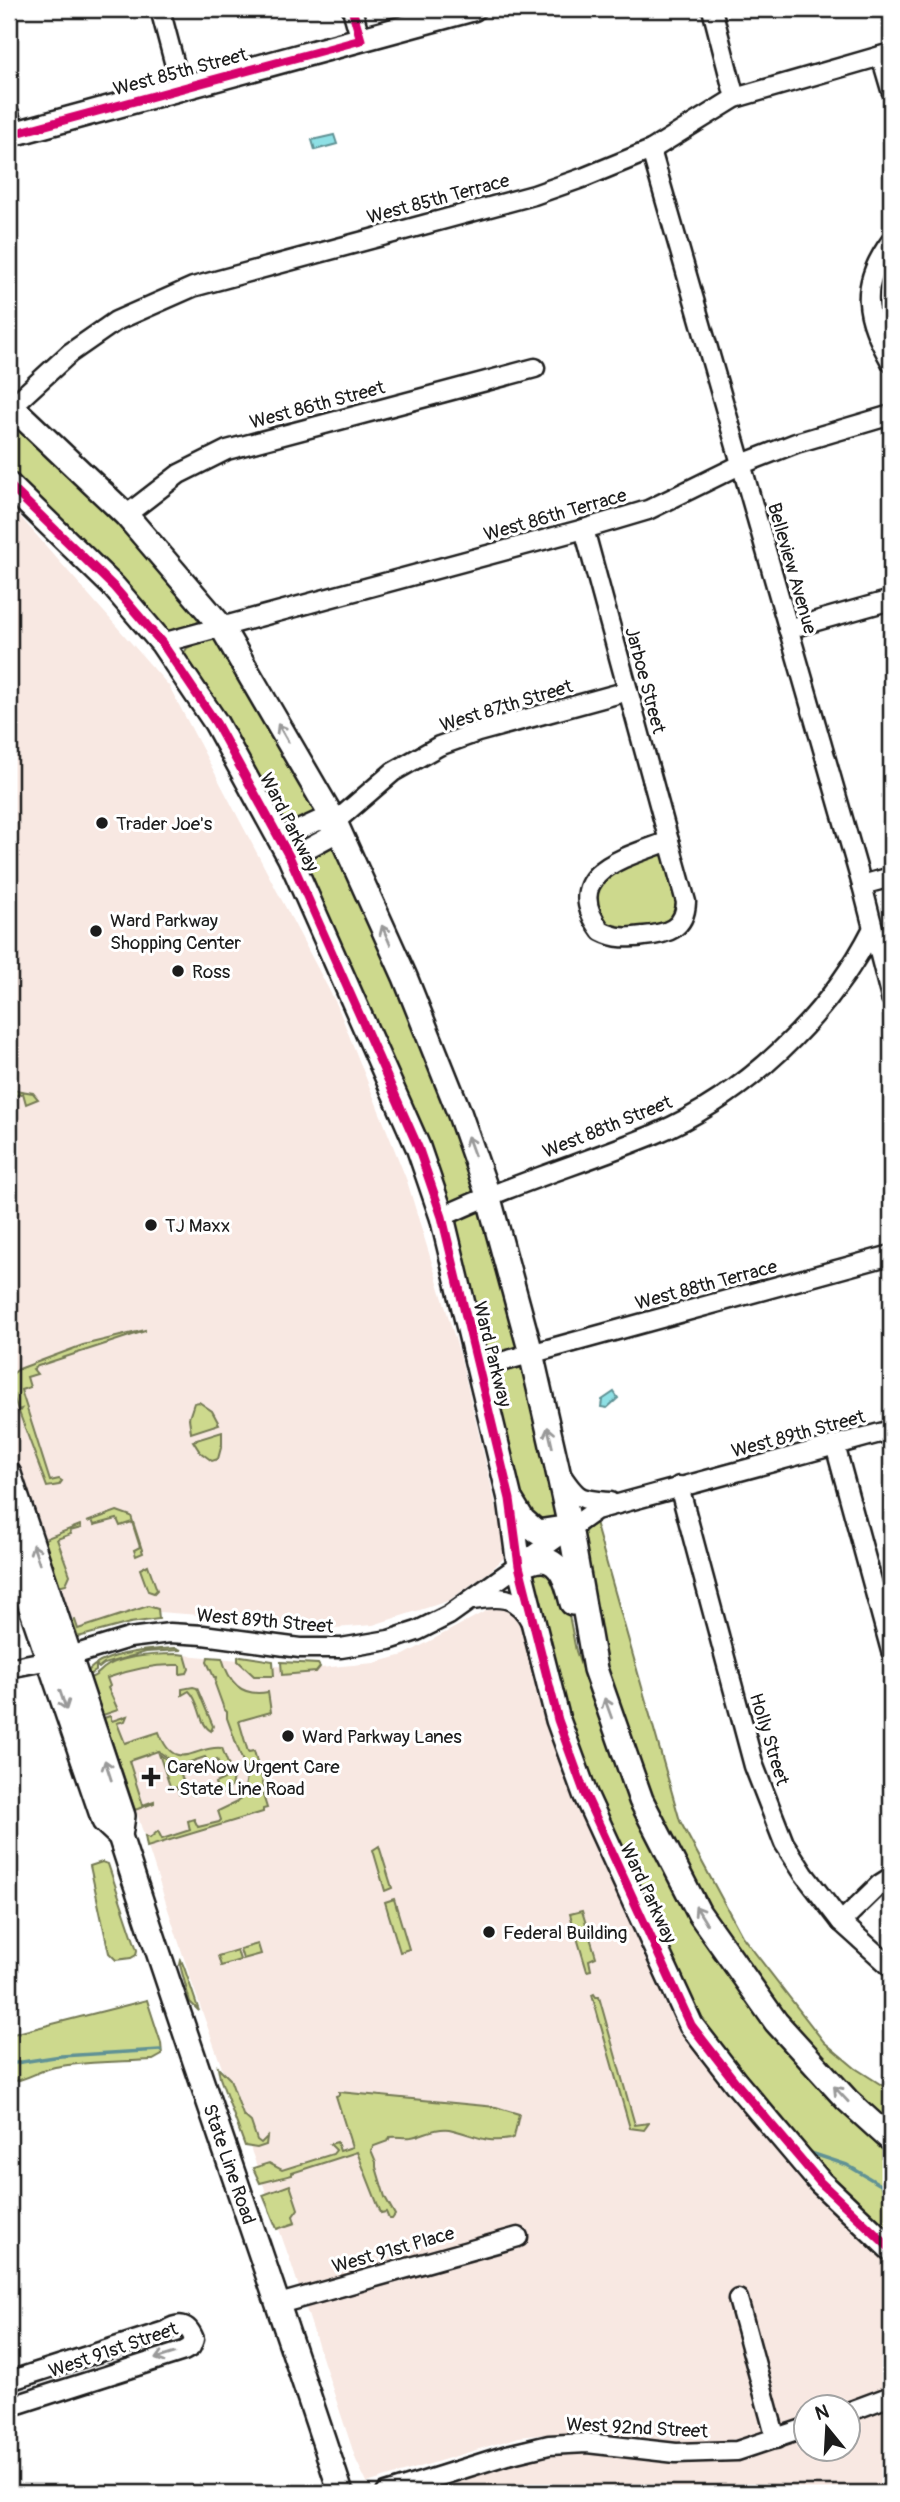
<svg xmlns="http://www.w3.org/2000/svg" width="900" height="2502" font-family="Pangolin,sans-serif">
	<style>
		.built { fill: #f8e8e2 }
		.green { fill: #cdd98d; stroke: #747a54; stroke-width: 2 }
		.water { fill: #8ee0e5; stroke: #609295; stroke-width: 2 }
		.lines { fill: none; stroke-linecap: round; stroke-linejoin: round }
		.stream { stroke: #609295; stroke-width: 3.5 }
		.minor-casing { stroke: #1c1c1c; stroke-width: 23 }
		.major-casing { stroke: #1c1c1c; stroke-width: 28 }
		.minor { stroke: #fff; stroke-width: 18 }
		.major { stroke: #fff; stroke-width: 23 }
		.cycleway-casing { stroke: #fff; stroke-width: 13 }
		.cycleway { stroke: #d6006c; stroke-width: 9 }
		.oneway { stroke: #999 }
		.poi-dot { fill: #1c1c1c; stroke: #fff; stroke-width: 2.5 }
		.labels { text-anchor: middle; stroke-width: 6; stroke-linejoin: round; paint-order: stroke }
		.street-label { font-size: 19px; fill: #1c1c1c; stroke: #fff }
		.poi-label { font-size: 19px; fill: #1c1c1c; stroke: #fff; text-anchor: start }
	</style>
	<rect width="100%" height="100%" fill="#fff"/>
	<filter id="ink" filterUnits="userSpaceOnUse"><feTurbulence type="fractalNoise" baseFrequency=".0143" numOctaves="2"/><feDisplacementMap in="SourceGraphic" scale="14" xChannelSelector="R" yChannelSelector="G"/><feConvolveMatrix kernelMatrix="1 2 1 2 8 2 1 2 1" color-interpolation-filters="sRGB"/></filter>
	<g filter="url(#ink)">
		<g class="built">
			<path d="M9 504 169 686 337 1005 407 1181 460 1355 504 1539 506 1556 489 1572 448 1601 373 1625 297 1631 199 1615 158 1612 78 1630 65 1604 44 1540 32 1515 9 1448Z"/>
			<path d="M503 1605 522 1624 578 1802 619 1901 652 1970 673 2005 891 2260V2385L835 2407 806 2408 805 2419 752 2437 689 2446 586 2434 556 2433 519 2437 367 2483 356 2460 291 2263 192 1983 93 1678 101 1671 184 1655 239 1660 272 1666 320 1668 374 1663 404 1655 495 1606Z"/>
			<path d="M891 2403V2493H425L460 2482 494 2465 523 2457 558 2453 616 2454 805 2436 806 2450H848V2420Z"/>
		</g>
		<g class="green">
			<path d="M9 423H15L159 566 199 615C199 632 179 635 166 631L9 472Z"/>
			<path d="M210 637 217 639 316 810 314 815 290 823 283 820 276 811 186 659 184 653 187 648Z"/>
			<path d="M331 845 340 849 358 885 468 1160 474 1185 472 1192 455 1202 448 1203 402 1084 308 867C309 855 321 851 331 845Z"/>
			<path d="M660 853 666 859 679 902 676 915 665 926 619 930 605 923 597 911 596 887 607 873Z"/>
			<path d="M9 1089 33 1093 38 1099 26 1104 23 1093 9 1098Z"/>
			<path d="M476 1210H483L520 1343 515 1351 490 1356 483 1349 452 1231 454 1218Z"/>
			<path d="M145 1330V1331L38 1366 33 1369 37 1374 27 1377 30 1387 21 1390 50 1481 59 1479 62 1481 59 1485 47 1487 19 1412 21 1409 18 1410 9 1384 11 1375 19 1369 83 1345Z"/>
			<path d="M522 1366 528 1370 558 1510 555 1519 541 1525 525 1511 502 1424 493 1380 496 1373Z"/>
			<path d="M199 1402 212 1411 219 1424 191 1433 189 1418 194 1403Z"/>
			<path d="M222 1432V1444L218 1459 212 1461 200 1452 193 1441Z"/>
			<path d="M117 1511 131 1516 143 1553 136 1556 134 1550 140 1547 132 1522 120 1526 117 1519 94 1525 92 1520 87 1522Z"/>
			<path d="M595 1522 680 1821 742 1936 824 2042 855 2068 891 2091V2130C825 2063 760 1995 710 1914 665 1843 633 1761 610 1680 599 1639 591 1597 581 1555 579 1538 582 1532 595 1522Z"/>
			<path d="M80 1525 81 1528 70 1531 71 1534 57 1539 70 1575 66 1584 58 1586 42 1540Z"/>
			<path d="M148 1565 157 1590 154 1593 148 1591 140 1569Z"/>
			<path d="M544 1569 563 1584 576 1651 583 1672 657 1852 884 2146 891 2152V2239L854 2204 716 2045 688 2002 617 1850 563 1711 532 1578 534 1574Z"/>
			<path d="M148 1606 158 1609 159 1619 130 1623 78 1637 72 1621 75 1620 78 1629Z"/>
			<path d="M176 1648 181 1650 146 1652 104 1664 99 1668 96 1665V1671L89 1675V1670C105 1653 152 1649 176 1648Z"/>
			<path d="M178 1654 185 1655 189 1669 187 1673 180 1674V1665C155 1664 131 1669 107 1678L110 1686 108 1688 118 1710 103 1715 90 1678C97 1676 99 1672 104 1668 121 1655 158 1654 178 1654Z"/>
			<path d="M241 1656 273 1661 274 1676H254L238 1661V1657Z"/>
			<path d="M208 1657 222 1658C229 1682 240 1697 268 1692L271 1712 239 1721 248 1752 254 1751 266 1793 263 1795 267 1808 263 1809V1812L147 1847 145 1836 150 1838 158 1831 162 1839 190 1830 188 1821 194 1819 198 1827 219 1822 221 1820 218 1811 237 1802 244 1794 248 1770 244 1765 227 1718V1712L224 1709 215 1684 216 1678 214 1677 207 1662Z"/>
			<path d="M281 1662 318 1664 320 1667 316 1672 282 1675Z"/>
			<path d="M193 1687 197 1688 213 1726 211 1731C198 1723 201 1702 189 1691L182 1695V1689Z"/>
			<path d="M110 1716 112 1721 127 1716 125 1721 117 1723 125 1743 159 1732C175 1776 197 1744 222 1748L233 1777 231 1787 224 1794 218 1792 215 1783 224 1779 217 1759 208 1762 205 1757 181 1765 175 1763 158 1751 129 1761 143 1805 154 1801V1803L135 1810 104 1718Z"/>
			<path d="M159 1754 176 1767 192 1766 180 1772 187 1792 179 1794 177 1787 171 1789Z"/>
			<path d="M379 1846 392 1888 385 1891 373 1850Z"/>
			<path d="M102 1862 108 1864 137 1950 136 1955 131 1958 116 1960 109 1953 90 1866Z"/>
			<path d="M394 1899 409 1949 400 1952 385 1902Z"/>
			<path d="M582 1911 596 1957 589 1960 591 1970 587 1971 570 1914Z"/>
			<path d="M258 1944 261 1954 243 1959 240 1949Z"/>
			<path d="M237 1950 240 1960 221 1966 218 1956Z"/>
			<path d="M181 1960 184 1967 199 2011 190 2002 180 1965Z"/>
			<path d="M594 1994 596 1997H599L635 2125 649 2123 644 2130 630 2128 592 1995Z"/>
			<path d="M147 2000 161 2043 162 2055 153 2060C120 2062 88 2061 55 2067 39 2070 26 2081 9 2082V2035Z"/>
			<path d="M218 2067 230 2079 243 2115 251 2122 257 2140 261 2143 267 2137 266 2145 257 2148 245 2146 220 2078Z"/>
			<path d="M339 2092 496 2107 519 2114 514 2137 510 2139C484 2144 473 2134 449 2129 435 2127 424 2135 411 2137 403 2138 398 2136 390 2137L388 2141 374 2146 371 2150 376 2162V2167L385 2197 395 2215 392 2219H389L386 2212 381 2213 357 2152 292 2173V2175L260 2183 253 2168 269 2163 282 2170 333 2154 336 2150 330 2144 337 2142 340 2151 352 2147 336 2096 339 2095Z"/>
			<path d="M290 2185 298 2209 293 2216 295 2223 277 2229 263 2195Z"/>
		</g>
		<g class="water">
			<path d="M334 135 337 144 315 150 312 140Z"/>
			<path d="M614 1392 618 1398 607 1408 601 1407 602 1400Z"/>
		</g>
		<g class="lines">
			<g class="stream">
				<path d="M191 1791 192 1794"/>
				<path d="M9 2064 61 2056 160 2050"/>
				<path d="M808 2152 847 2165 891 2191"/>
			</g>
			<g class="minor-casing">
				<g id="minor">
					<path d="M160 9 181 88"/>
					<path d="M352 9 361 40"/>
					<path d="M712 9 735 98"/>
					<path d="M881 56 891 90"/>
					<path d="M9 113 14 134"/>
					<path d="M651 150 862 885 891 998"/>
					<path d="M891 241C858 286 865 316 891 362"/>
					<path d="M9 409 70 353 116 321 193 287 534 195 585 177 651 150 735 98 891 53"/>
					<path d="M126 515 179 474 227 450 535 368"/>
					<path d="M584 529 669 841"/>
					<path d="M788 629 891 600"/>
					<path d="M162 643 584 529 648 510 742 464 796 443 891 415"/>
					<path d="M279 839 318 821 335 822"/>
					<path d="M669 841 686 902C685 929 667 934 644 936 628 938 616 939 601 931 558 872 627 857 669 841Z"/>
					<path d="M290 858 329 837 335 822 393 772 439 746 478 732 628 691"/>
					<path d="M862 885 891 877"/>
					<path d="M442 1217C511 1184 584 1163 655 1134 746 1095 827 1018 872 930"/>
					<path d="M479 1368 891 1255"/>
					<path d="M835 1445 891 1651"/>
					<path d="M560 1473C577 1499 579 1500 610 1502"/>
					<path d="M679 1486 754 1766 784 1843 804 1874 841 1922 891 1967"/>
					<path d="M472 1600C499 1596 516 1594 531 1622"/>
					<path d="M9 1668 70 1656 129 1638 170 1633 203 1635 300 1648H341L389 1640 417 1631 449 1615 596 1510 891 1430"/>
					<path d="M841 1922 880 1884 891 1877"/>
					<path d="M738 2299 776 2439"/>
					<path d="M279 2304 518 2237"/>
					<path d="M9 2381 165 2331C179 2322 188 2323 194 2339L191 2347 184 2351 9 2407"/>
					<path d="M848 2412 891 2396"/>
					<path d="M386 2493 507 2455 549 2445 587 2443 676 2453 737 2451 806 2428"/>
				</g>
			</g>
			<g class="major-casing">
				<g id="major">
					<path d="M9 135 473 9"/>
					<path d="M9 404 126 515 221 626 335 822 405 977 459 1112 488 1195 531 1353 557 1467 570 1527 595 1669 641 1800 699 1913 776 2022 847 2100 891 2140"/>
					<path d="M9 485 114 587 162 643 216 723 290 858 418 1147 442 1217 510 1499 519 1566 558 1720 585 1794 691 2025 736 2083 820 2182 891 2249"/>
					<path d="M9 1474 123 1816 120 1836C191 2056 269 2273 341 2493"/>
					<path d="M512 1502 523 1520 537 1532 570 1527"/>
					<path d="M9 1543 104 1821 120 1836"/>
					<path d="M519 1566C525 1564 534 1560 541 1560 562 1559 568 1587 572 1603"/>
				</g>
			</g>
			<use href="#minor" class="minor"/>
			<use href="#major" class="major"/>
			<g class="cycleway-casing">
				<g id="cycleway">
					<path d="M9 135 361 40 352 9"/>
					<path d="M9 485 114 587 162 643 216 723 290 858 418 1147 442 1217 510 1499 519 1566 558 1720 585 1794 691 2025 736 2083 820 2182 891 2249"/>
				</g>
			</g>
			<use href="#cycleway" class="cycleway"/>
		</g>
		<defs><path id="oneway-shaft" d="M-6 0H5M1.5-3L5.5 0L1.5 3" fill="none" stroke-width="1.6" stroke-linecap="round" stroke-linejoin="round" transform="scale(1.75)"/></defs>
		<g class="oneway">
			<use href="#oneway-shaft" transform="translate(283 733) rotate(-120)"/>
			<use href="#oneway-shaft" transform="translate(386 935) rotate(-114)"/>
			<use href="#oneway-shaft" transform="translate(471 1146) rotate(-110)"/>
			<use href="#oneway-shaft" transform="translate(550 1437) rotate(-103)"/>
			<use href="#oneway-shaft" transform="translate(36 1554) rotate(-109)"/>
			<use href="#oneway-shaft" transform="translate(63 1700) rotate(71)"/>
			<use href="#oneway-shaft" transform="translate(608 1708) rotate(-110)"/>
			<use href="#oneway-shaft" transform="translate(108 1770) rotate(-108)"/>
			<use href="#oneway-shaft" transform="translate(701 1915) rotate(-122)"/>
			<use href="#oneway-shaft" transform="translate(841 2094) rotate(-133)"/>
			<use href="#oneway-shaft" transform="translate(165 2356) rotate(163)"/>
		</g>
	</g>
	<g class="poi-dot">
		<circle cx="102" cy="823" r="7"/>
		<circle cx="96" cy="931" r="7"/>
		<circle cx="178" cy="971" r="7"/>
		<circle cx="151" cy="1225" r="7"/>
		<circle cx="288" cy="1736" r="7"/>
		<path d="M147.5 1766.5h7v7h7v7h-7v7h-7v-7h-7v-7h7z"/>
		<circle cx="489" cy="1932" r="7"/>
	</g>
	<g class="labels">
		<g class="street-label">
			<text transform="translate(180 71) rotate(-15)" y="7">West 85th Street</text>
			<text transform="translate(438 198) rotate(-15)" y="7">West 85th Terrace</text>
			<text transform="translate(317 404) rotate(-15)" y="7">West 86th Street</text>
			<text transform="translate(555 514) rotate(-16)" y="7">West 86th Terrace</text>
			<text transform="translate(793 568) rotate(74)" y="7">Belleview Avenue</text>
			<text transform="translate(646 680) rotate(75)" y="7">Jarboe Street</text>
			<text transform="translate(506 705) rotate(-17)" y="7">West 87th Street</text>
			<text transform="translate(290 822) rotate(63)" y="7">Ward Parkway</text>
			<text transform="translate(607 1126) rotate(-22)" y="7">West 88th Street</text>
			<text transform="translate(706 1284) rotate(-15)" y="7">West 88th Terrace</text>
			<text transform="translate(493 1354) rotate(76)" y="7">Ward Parkway</text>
			<text transform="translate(798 1433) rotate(-15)" y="7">West 89th Street</text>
			<text transform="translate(265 1620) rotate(5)" y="7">West 89th Street</text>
			<text transform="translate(770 1739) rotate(73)" y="7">Holly Street</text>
			<text transform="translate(649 1893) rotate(65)" y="7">Ward Parkway</text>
			<text transform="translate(230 2164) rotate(71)" y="7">State Line Road</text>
			<text transform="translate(393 2249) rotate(-16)" y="7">West 91st Place</text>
			<text transform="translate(113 2349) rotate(-19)" y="7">West 91st Street</text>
			<text transform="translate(637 2427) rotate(3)" y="7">West 92nd Street</text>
		</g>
		<g class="poi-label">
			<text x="116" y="830">Trader Joe's</text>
			<text x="110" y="927">Ward Parkway<tspan x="110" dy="22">Shopping Center</tspan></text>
			<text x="192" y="978">Ross</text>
			<text x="165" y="1232">TJ Maxx</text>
			<text x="302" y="1743">Ward Parkway Lanes</text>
			<text x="167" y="1773">CareNow Urgent Care<tspan x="167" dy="22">- State Line Road</tspan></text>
			<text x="503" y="1939">Federal Building</text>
		</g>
	</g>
	<rect width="900" height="2502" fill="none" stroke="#fff" stroke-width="35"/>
	<rect x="18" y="18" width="865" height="2467" fill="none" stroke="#1c1c1c" stroke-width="2.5" filter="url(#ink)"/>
	<g transform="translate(827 2428) rotate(342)"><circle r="33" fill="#ffffff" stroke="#a4a4a4" stroke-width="2"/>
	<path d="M0-5L12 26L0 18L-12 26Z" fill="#1c1c1c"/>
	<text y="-10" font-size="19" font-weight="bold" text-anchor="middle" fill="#1c1c1c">N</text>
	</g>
</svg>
